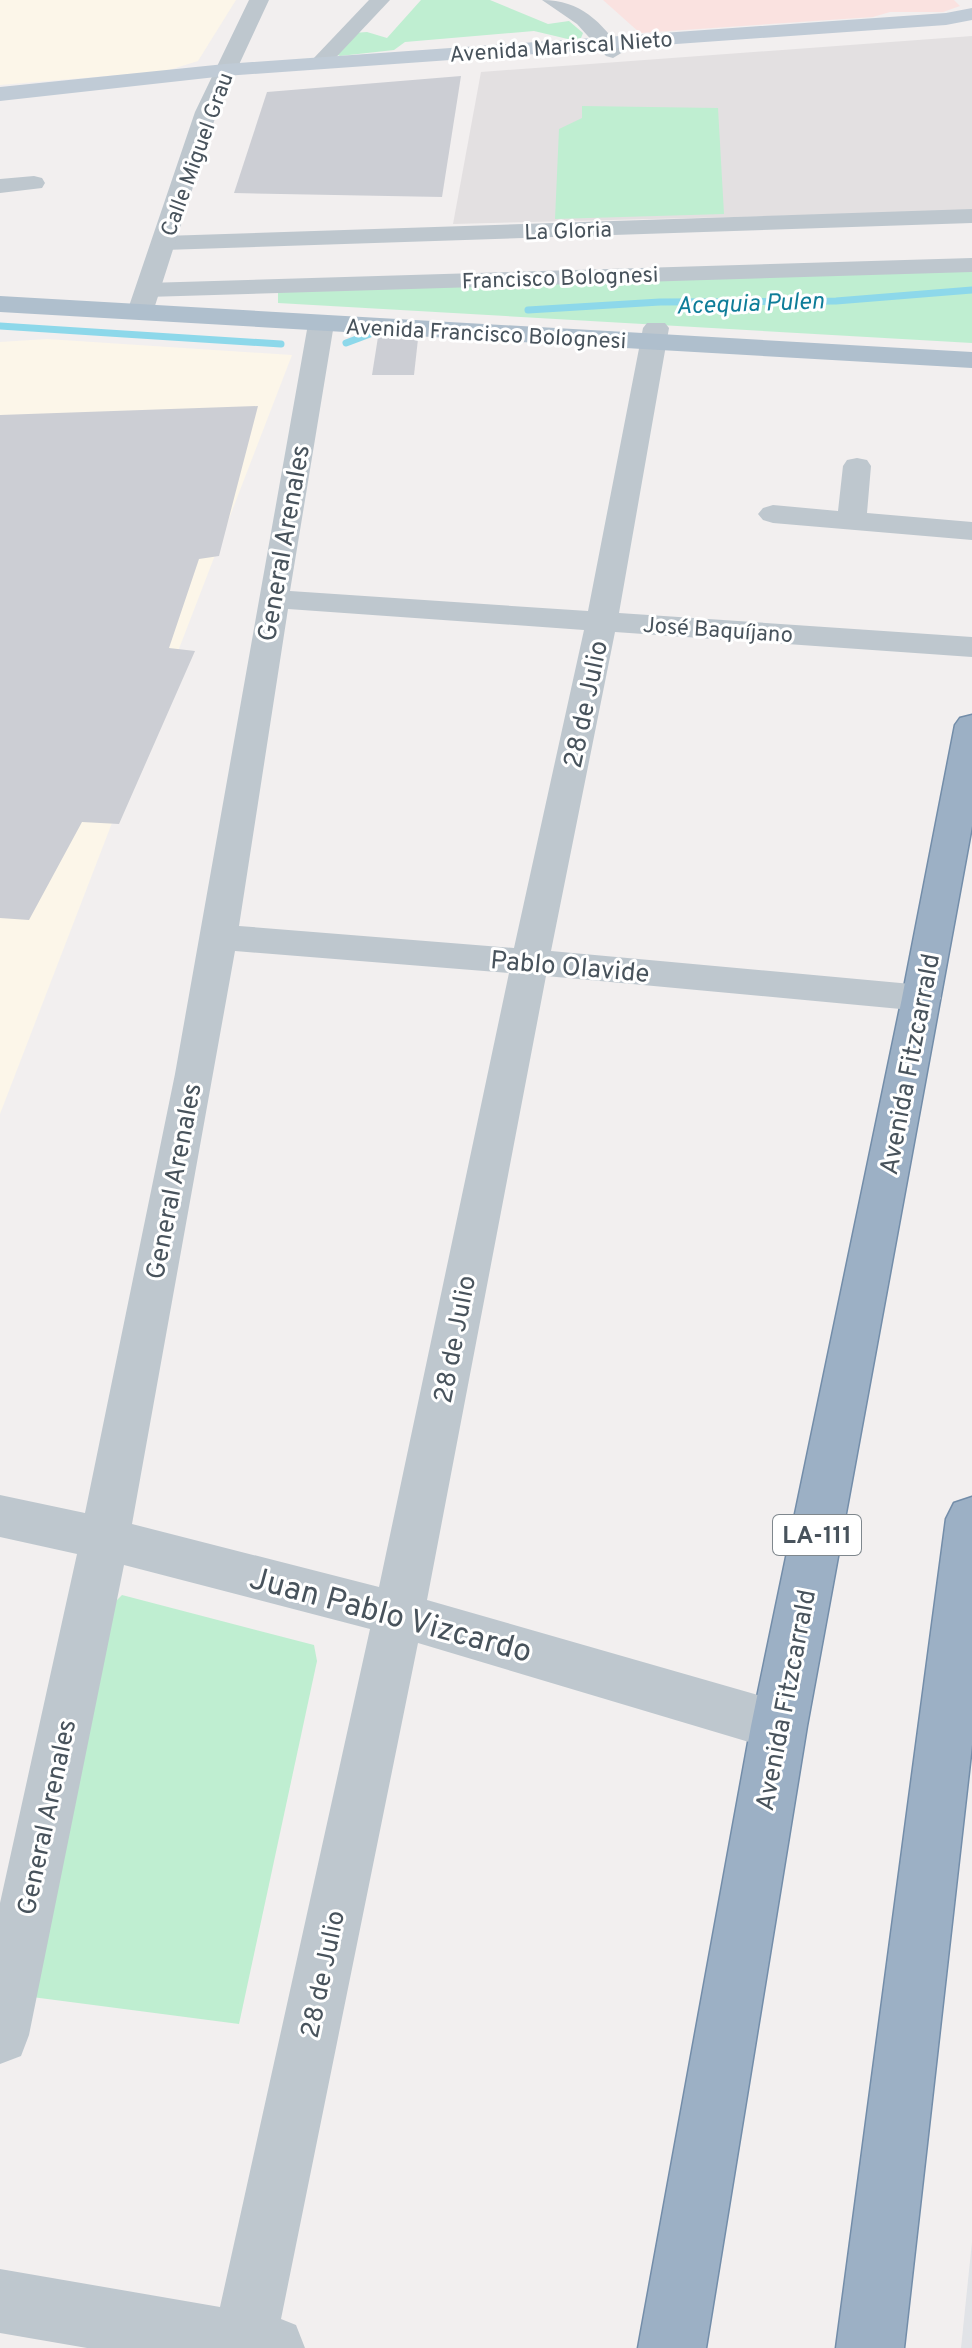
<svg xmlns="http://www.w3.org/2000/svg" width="972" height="2348" font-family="Overpass,sans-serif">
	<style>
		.commercial { fill: #fcf6e9 }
		.education { fill: #e3e0e1 }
		.medical { fill: #fae2e0 }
		.airport { fill: #e1e3e7 }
		.green { fill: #bfeed1 }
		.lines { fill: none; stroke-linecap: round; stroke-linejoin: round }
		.stream { stroke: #8dd8ea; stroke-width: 7 }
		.building { fill: #ccced4 }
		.trunk-casing { stroke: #738da9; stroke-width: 3 }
		.minor { fill: #bec7ce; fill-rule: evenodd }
		.tertiary { fill: #bec7ce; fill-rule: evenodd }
		.secondary { fill: #c0cbd6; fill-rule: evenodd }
		.primary { fill: #afbfcd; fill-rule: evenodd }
		.trunk { fill: #9cb0c5; fill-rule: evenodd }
		.labels { text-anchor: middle; stroke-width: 6; stroke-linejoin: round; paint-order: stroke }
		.far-street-label { font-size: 22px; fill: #48535c; stroke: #fff }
		.far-water-label { font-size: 24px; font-style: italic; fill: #0f7d99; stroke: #fff }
		.shield { fill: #fff; stroke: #7f878d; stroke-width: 2 }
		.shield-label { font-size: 24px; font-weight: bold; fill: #48535c }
		.street-label { font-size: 26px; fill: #48535c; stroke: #fff }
		.near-street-label { font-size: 32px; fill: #48535c; stroke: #fff }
	</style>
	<rect width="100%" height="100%" fill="#f2efef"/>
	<g class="commercial">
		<path d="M0 0H236L198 61 166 71 0 85Z"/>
		<path d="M47 339 292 355 0 1114V342Z"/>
	</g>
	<path class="education" d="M972 36V211L453 224 481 72Z"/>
	<path class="medical" d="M603 0H954L960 6 943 12H890L873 17 640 33Z"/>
	<path class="airport" d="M972 2242V2348H961Z"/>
	<g class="green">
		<path d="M421 0H490L548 24 569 21 583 33 581 38 572 40 534 31 405 42 394 50 340 56 335 54 353 33 367 32 387 38Z"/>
		<path d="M582 106 718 108 724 214 555 219 559 129 582 118Z"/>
		<path d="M972 269V343L278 303V292Z"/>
		<path d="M122 1595 314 1645 317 1661 239 2024 32 1997 107 1610Z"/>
	</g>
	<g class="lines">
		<g class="stream">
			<path d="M528 310 660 302 836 301 972 290"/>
			<path d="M0 326 281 344"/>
			<path d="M346 343 370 334"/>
		</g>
	</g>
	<g class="building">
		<path d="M461 76 442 197 234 193 267 92Z"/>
		<path d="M378 337 418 339 414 375H372Z"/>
		<path d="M258 406 219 556 199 559 169 648 195 651 119 824 82 822 29 920 0 918V415Z"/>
	</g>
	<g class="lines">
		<g class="trunk-casing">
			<g id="trunk">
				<path d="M972 715V826L807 1726 706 2348H638L751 1726 902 998 955 725 960 718Z"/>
				<path d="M972 1497V1745L904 2348H836L946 1519 954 1503Z"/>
			</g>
		</g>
		<g class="minor">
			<path d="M369 0H390L326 68H312L309 64 312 60Z"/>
			<path d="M542 0C581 0 601 22 623 52L613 58 606 56 577 24Z"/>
			<path d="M34 176 42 178 45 183 42 188 0 193V179Z"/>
			<path d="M972 209V223L164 250 156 248 152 243 156 238 164 236Z"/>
			<path d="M972 258V272L147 297 138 295 135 290 138 285 147 283Z"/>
			<path d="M321 316 330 319 334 324 290 591 588 611 643 328 647 323H665L669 328 619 613 972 637V657L615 632 551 951 922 985 936 989 941 998 936 1007 922 1011 546 976 427 1600 779 1701 798 1709 805 1726 798 1743 779 1751 418 1643 281 2319 296 2325 305 2348H87L0 2333V2269L220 2307 370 1629 124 1565 29 2035 21 2056 0 2064V1903L77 1554 0 1537V1495L85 1513 175 1074 308 324 312 319ZM288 609 584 630 514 948 239 926ZM235 951 509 973 379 1587 132 1524Z"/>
			<path d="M857 458 867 460 871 466 867 513 972 522V540L773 523 763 520 758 514 763 508 773 505 838 511 843 466 847 460Z"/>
		</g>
		<path class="tertiary" d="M249 0H269L217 112 153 312 149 318H131L127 312 195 112Z"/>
		<path class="secondary" d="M972 8V20L946 25 225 76 0 101V87L225 64 946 13Z"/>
		<path class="primary" d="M0 296 972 352V368L0 312Z"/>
		<use href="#trunk" class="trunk"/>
	</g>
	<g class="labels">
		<g class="far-street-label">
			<text transform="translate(561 46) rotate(-4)" y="8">Avenida Mariscal Nieto</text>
			<text transform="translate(196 154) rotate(-70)" y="8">Calle Miguel Grau</text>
			<text transform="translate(568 230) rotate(-2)" y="8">La Gloria</text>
			<text transform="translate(560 277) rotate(-2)" y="8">Francisco Bolognesi</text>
			<text transform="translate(486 333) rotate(3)" y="8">Avenida Francisco Bolognesi</text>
			<text transform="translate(718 629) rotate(4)" y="8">José Baquíjano</text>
		</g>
		<g class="far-water-label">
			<text transform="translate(750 303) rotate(-2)" y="8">Acequia Pulen</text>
		</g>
		<rect class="shield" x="773" y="1515" width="88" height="40" rx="6"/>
		<g class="shield-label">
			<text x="817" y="1543">LA-111</text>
		</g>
		<g class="street-label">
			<text transform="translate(283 543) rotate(-80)" y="9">General Arenales</text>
			<text transform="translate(585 704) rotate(-78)" y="9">28 de Julio</text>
			<text transform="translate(570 966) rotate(5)" y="9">Pablo Olavide</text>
			<text transform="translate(909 1064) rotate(-79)" y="9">Avenida Fitzcarrald</text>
			<text transform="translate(173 1181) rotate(-79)" y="9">General Arenales</text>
			<text transform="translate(454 1339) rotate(-79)" y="9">28 de Julio</text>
			<text transform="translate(785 1700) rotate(-79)" y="9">Avenida Fitzcarrald</text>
			<text transform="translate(46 1817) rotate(-78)" y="9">General Arenales</text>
			<text transform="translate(322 1974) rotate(-78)" y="9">28 de Julio</text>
		</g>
		<g class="near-street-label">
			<text transform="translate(391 1614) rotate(15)" y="11">Juan Pablo Vizcardo</text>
		</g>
	</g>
</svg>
